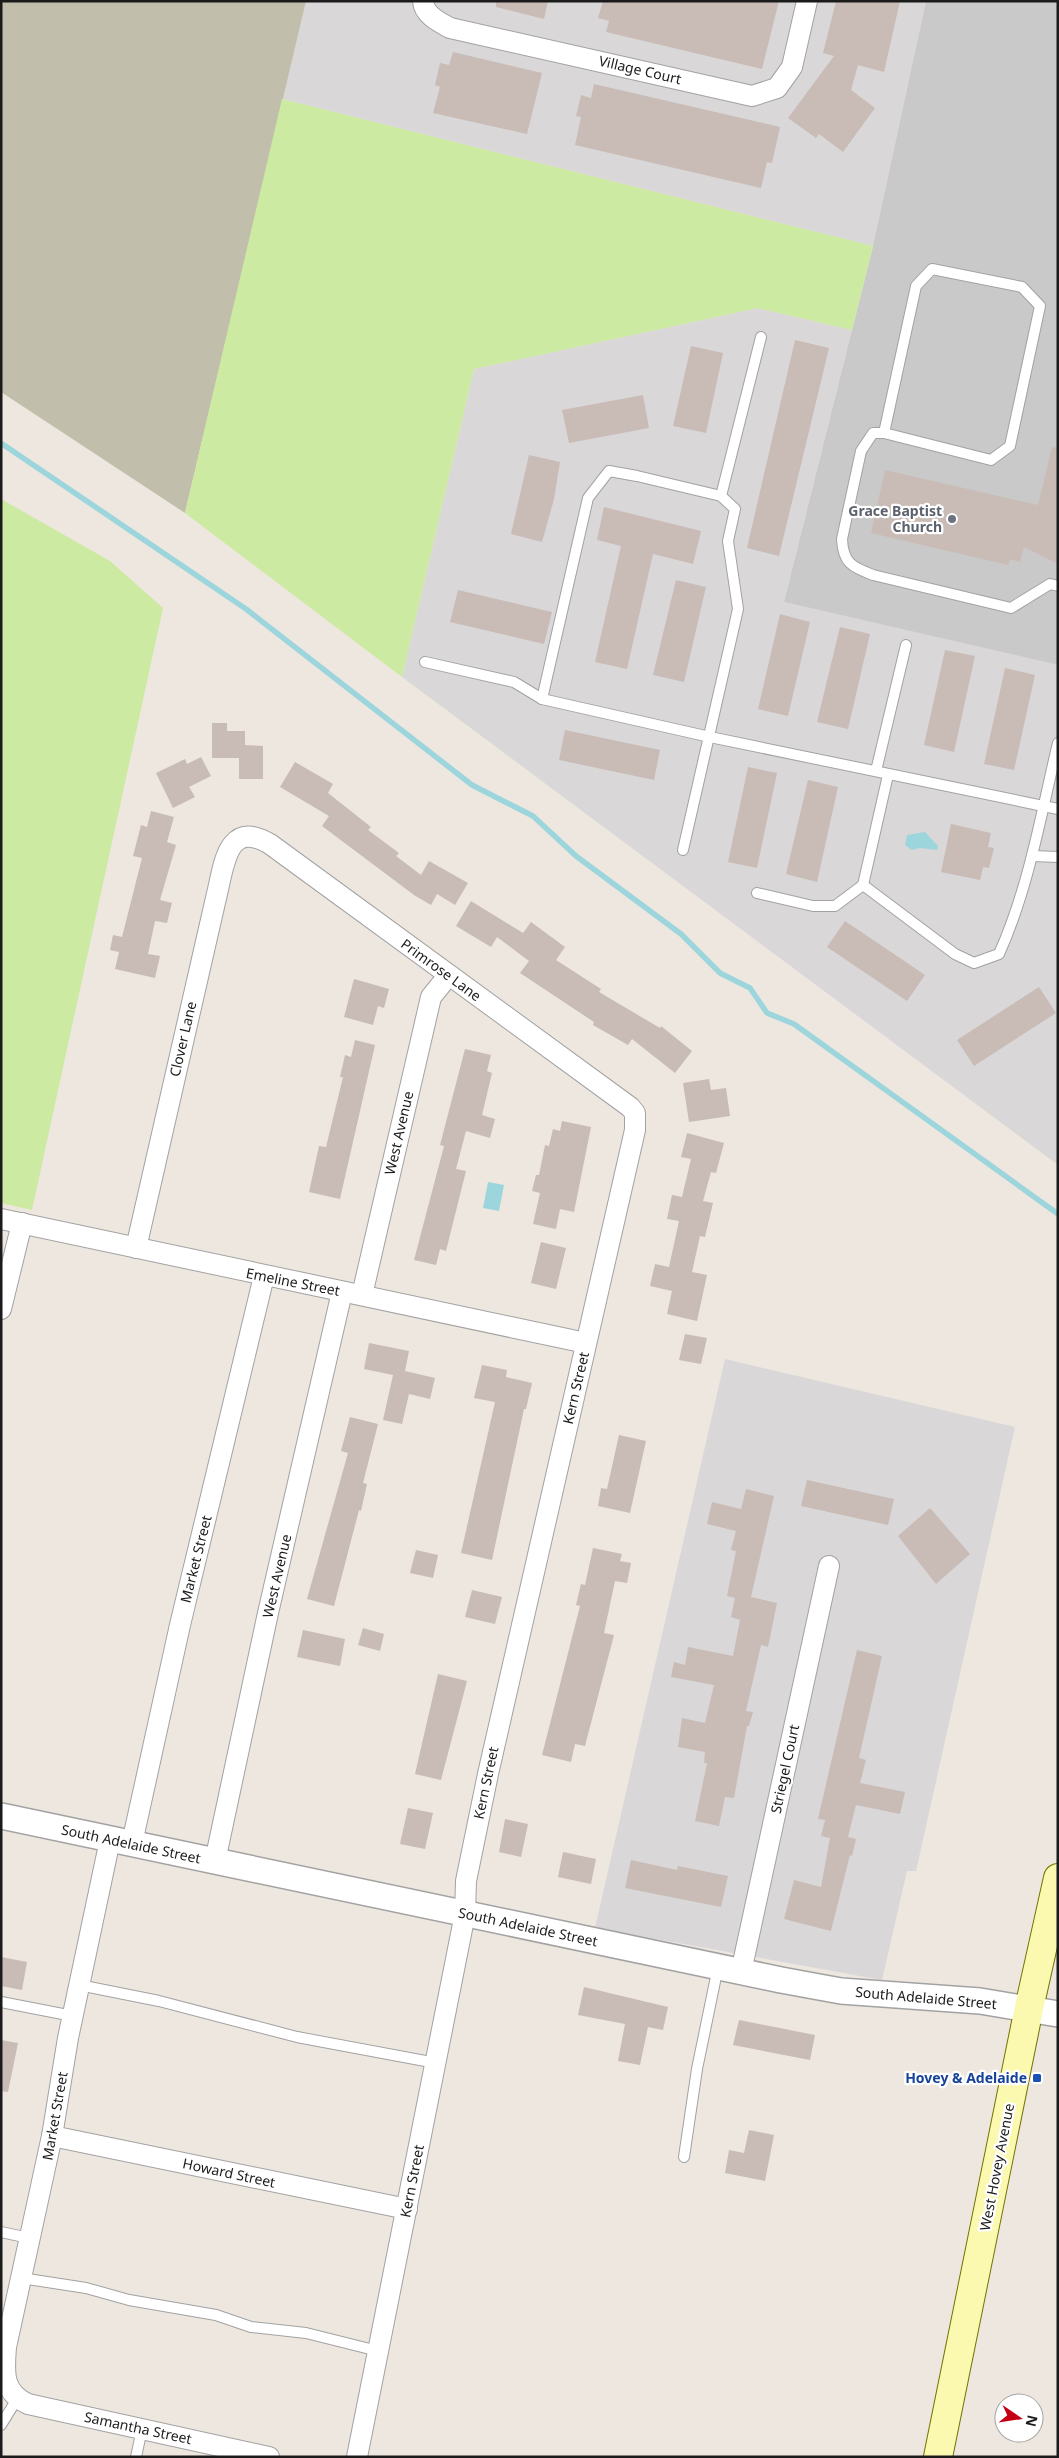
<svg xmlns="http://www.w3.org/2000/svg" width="1059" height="2458" font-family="'Noto Sans',sans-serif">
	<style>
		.residential { fill: #d9d7d8 }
		.religious { fill: #c9c9c9 }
		.construction { fill: #c1bfab }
		.grass { fill: #cdeaa2 }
		.water { fill: #9dd5dd }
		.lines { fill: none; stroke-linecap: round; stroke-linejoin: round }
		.stream { stroke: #9dd5dd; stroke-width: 5.5 }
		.building { fill: #c9bcb6 }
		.service-casing { stroke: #a2a2a2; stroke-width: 12 }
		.minor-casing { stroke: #a2a2a2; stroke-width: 22 }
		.tertiary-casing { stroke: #a2a2a2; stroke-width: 28 }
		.secondary-casing { stroke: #727301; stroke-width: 30 }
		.service { stroke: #fff; stroke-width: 10 }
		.minor { stroke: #fff; stroke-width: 20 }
		.tertiary { stroke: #fff; stroke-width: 25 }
		.secondary { stroke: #fbf8af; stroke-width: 28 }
		.worship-dot { fill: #6b7280; stroke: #fff; stroke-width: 2 }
		.transit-dot { fill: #1a4fb4; stroke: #fff; stroke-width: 2 }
		.labels { text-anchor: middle; stroke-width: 4.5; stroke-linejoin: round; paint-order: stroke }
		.street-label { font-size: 14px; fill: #1b1b1b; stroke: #fff }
		.worship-label { font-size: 14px; font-weight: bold; fill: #5b616d; stroke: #fff; text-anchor: end }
		.transit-label { font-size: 14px; font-weight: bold; fill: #164399; stroke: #fff; text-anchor: end }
	</style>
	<rect width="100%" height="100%" fill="#ede7df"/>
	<g class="residential">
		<path d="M306 1H926L873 246 282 99Z"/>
		<path d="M758 308 852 330 784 602 1058 665V1165L402 677 474 369Z"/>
		<path d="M725 1359 1015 1427 916 1871H907L882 1980 595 1928Z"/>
	</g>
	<path class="religious" d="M926 1H1058V665L784 602 873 246Z"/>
	<path class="construction" d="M1 1H306L185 513 1 392Z"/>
	<g class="grass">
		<path d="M282 99 873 246 852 330 758 308 474 369 402 677 185 513Z"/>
		<path d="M1 499 110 561 163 608 32 1210 1 1203Z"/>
	</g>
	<g class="water">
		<path d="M925 832 938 846 937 850 920 848 912 850 905 845 907 835Z"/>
		<path d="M488 1182 504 1185 499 1211 483 1208Z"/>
	</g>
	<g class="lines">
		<path class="stream" d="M1 443 246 609 472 785 533 816 576 856 681 934 720 973 750 988 767 1013 794 1024 1058 1214"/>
	</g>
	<g class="building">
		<path d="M496 1H548L544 19 496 7Z"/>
		<path d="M603 1H779L762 69 606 32 609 21 598 18Z"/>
		<path d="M836 1H900L884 72 858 65 851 90 875 108 843 152 819 134 816 138 788 118 834 56 823 53Z"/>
		<path d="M453 52 542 73 527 134 433 113 440 87 435 85 440 63 449 65Z"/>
		<path d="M594 84 780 127 772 163 767 162 761 188 575 145 581 117 576 116 581 95 591 98Z"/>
		<path d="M795 340 829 348 779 556 747 548Z"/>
		<path d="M691 346 723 353 706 433 673 426Z"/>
		<path d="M643 395 649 428 569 443 562 410Z"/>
		<path d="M1052 447 1058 448V564L1024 547 1020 562 1010 559 1008 565 871 533 885 470 1038 505Z"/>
		<path d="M529 455 560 462 554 499 542 542 511 534Z"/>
		<path d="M604 507 701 531 693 564 653 554 627 669 595 662 621 546 597 540Z"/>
		<path d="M676 580 706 587 684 682 653 675Z"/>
		<path d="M458 590 552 612 544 644 450 622Z"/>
		<path d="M780 614 810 622 788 716 758 709Z"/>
		<path d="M840 627 870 634 848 729 817 722Z"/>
		<path d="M945 650 975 656 954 752 924 745Z"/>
		<path d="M1005 668 1035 675 1014 770 984 764Z"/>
		<path d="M212 723H227V731H245V745L263 746V779H239V758H212Z"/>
		<path d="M565 730 660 750 654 780 559 760Z"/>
		<path d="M201 757 211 776 189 787 195 797 173 808 156 773 185 759 187 764Z"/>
		<path d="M295 762 333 784 328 793 371 827 368 830 399 853 396 856 421 875 429 861 468 883 455 905 437 894 431 905 414 895 322 826 329 816 280 787Z"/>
		<path d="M748 767 777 773 757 868 728 862Z"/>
		<path d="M808 780 838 787 817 882 786 874Z"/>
		<path d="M151 811 174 817 167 842 176 845 160 900 172 903 167 923 155 921 148 954 160 956 155 978 115 969 119 952 110 950 113 935 122 937 142 858 133 856 141 825 147 827Z"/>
		<path d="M951 824 991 833 988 847 994 848 989 868 983 867 980 880 941 872Z"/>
		<path d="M471 901 523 933 531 922 565 947 556 960 601 989 599 992 660 1028 661 1026 692 1051 675 1073 632 1039 628 1045 593 1025 594 1022 520 973 529 961 497 937 491 947 456 926Z"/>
		<path d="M845 921 925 975 907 1001 827 947Z"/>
		<path d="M354 979 389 989 384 1008 378 1006 373 1025 344 1017Z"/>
		<path d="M1039 987 1056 1013 974 1066 957 1040Z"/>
		<path d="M355 1040 375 1045 340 1199 309 1192 319 1146 326 1147 343 1077H340L345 1055 351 1057Z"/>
		<path d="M465 1049 491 1055 487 1071 492 1073 482 1115 495 1119 490 1138 466 1131 456 1169 466 1171 446 1251 440 1249 436 1265 414 1260 444 1146 440 1145Z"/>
		<path d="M709 1079 711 1090 726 1088 730 1116 689 1122 683 1083Z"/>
		<path d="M562 1121 591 1127 574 1212 560 1209 556 1229 533 1224 540 1193 532 1191 536 1175H539L545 1145 549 1146 553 1129 560 1131Z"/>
		<path d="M687 1133 724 1143 716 1173 711 1172 703 1201 713 1203 705 1237 700 1236 692 1272 707 1275 697 1321 667 1314 672 1291 650 1286 655 1264 669 1267 679 1221 667 1219 672 1195 682 1197 691 1159 681 1157Z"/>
		<path d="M541 1242 566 1248 556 1289 531 1283Z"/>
		<path d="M685 1334 707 1338 701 1364 679 1360Z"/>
		<path d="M369 1343 409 1351 405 1371 435 1378 430 1399 409 1394 402 1424 383 1420 393 1375 364 1369Z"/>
		<path d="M482 1365 507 1370 506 1377 532 1383 526 1409H524L492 1560 461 1553 495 1402 474 1398Z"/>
		<path d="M350 1417 378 1424 363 1483 367 1484 361 1511 359 1510 334 1606 307 1599 348 1453 341 1451Z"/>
		<path d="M619 1435 646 1441 630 1513 598 1506 601 1488 607 1489Z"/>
		<path d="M807 1480 894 1499 888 1525 801 1506Z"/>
		<path d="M746 1489 774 1496 751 1597 777 1603 768 1647 761 1645 746 1711 753 1712 749 1726H747L734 1798 725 1797 719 1826 695 1821 707 1763H704L705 1752 678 1747 682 1718 705 1723 714 1685 671 1677 674 1662 685 1665 688 1647 733 1656 740 1620 731 1617 735 1598 727 1596 736 1551 731 1550 736 1531 707 1524 712 1502 741 1509Z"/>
		<path d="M930 1508 970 1554 936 1584 898 1536Z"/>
		<path d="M593 1548 622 1554 620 1561 631 1563 627 1583 615 1581 604 1633 614 1635 585 1746 575 1744 571 1762 542 1755 580 1606 576 1605 581 1584 585 1585Z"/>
		<path d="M416 1550 438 1555 433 1578 410 1573Z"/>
		<path d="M472 1590 502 1597 495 1624 465 1617Z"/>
		<path d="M363 1628 384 1634 380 1651 358 1645Z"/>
		<path d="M303 1630 345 1639 340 1666 297 1657Z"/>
		<path d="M857 1650 882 1656 859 1758 866 1760 860 1783 905 1792 900 1814 856 1805 848 1837 856 1839 852 1856 850 1855 831 1931 784 1919 794 1880 821 1887 830 1838 821 1836 825 1820 818 1819Z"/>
		<path d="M438 1674 467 1681 441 1780 415 1774Z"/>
		<path d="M408 1808 433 1813 425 1849 400 1844Z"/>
		<path d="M505 1819 528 1824 521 1857 499 1852Z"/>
		<path d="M563 1852 596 1859 591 1884 558 1877Z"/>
		<path d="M631 1860 677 1870 678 1866 728 1876 721 1907 625 1888Z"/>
		<path d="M1 1957 27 1962 22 1990 1 1986Z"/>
		<path d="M584 1987 668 2007 663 2030 648 2027 640 2065 618 2061 625 2024 578 2015Z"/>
		<path d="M739 2020 815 2035 810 2060 733 2045Z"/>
		<path d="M1 2040 18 2043 8 2092 1 2091Z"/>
		<path d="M749 2130 774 2135 765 2181 725 2173 729 2150 744 2153Z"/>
	</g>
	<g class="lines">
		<g class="service-casing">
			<g id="service">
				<path d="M884 433 991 460 1010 446 1040 306 1022 287 932 269 916 286 884 433H873L861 451 842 539C843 563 852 567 873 575L1011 608 1050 584 1058 586"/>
				<path d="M721 496 761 337"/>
				<path d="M425 662 514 682 542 699 588 498 609 471 637 476 721 496 735 509 728 541 738 609 683 850"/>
				<path d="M542 699 710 737 1058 809"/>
				<path d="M876 771 906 645"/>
				<path d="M1032 856 1058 857"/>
				<path d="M863 885 888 775"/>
				<path d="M757 893 813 906H835L863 885 955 954 974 963 999 954C1029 887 1041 814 1058 743"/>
				<path d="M79 1985 159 2001 297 2037 436 2063"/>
				<path d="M1 2002 73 2016"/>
				<path d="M684 2157 697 2069 718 1967"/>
				<path d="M1 2232 29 2238"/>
				<path d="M21 2278 86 2288 129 2300 216 2315 251 2327 306 2333 378 2351"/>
				<path d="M1 2425 17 2399"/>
				<path d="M136 2457 142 2429"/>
			</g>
		</g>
		<g class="minor-casing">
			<g id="minor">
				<path d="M423 1C424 15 439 22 450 28L752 96 777 88 792 67 807 1"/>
				<path d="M1 1219 586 1343"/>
				<path d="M136 1248 216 898C224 867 226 818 270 844L630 1107 635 1113V1130L488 1774 466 1881 465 1914 357 2457"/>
				<path d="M362 1295 431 997 448 976"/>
				<path d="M1 1309 22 1223"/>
				<path d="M110 1840 68 2038 52 2136 6 2347C4 2372 2 2392 28 2404L269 2457"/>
				<path d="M132 1843 180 1625 264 1276"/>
				<path d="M215 1861 268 1613 342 1292"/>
				<path d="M741 1972 829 1566"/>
				<path d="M52 2136 407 2209"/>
			</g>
		</g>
		<g class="tertiary-casing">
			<path id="tertiary" d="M1 1816 781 1980 841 1991 980 2001 1058 2014"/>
		</g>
		<g class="secondary-casing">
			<path id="secondary" d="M938 2457 1029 2008 1058 1878"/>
		</g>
		<use href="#service" class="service"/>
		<use href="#minor" class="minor"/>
		<use href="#tertiary" class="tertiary"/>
		<use href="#secondary" class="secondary"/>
	</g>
	<circle class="worship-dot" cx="952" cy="519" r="5"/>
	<rect class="transit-dot" x="1032" y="2073" width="10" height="10" rx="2.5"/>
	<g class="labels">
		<g class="street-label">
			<text transform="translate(640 70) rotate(13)" y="5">Village Court</text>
			<text transform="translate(441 970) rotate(36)" y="5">Primrose Lane</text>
			<text transform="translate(183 1039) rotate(-77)" y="5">Clover Lane</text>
			<text transform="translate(399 1133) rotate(-77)" y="5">West Avenue</text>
			<text transform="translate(293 1282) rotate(11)" y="5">Emeline Street</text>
			<text transform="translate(576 1388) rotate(-77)" y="5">Kern Street</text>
			<text transform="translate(196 1559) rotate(-76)" y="5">Market Street</text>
			<text transform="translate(277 1576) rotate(-77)" y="5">West Avenue</text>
			<text transform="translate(785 1769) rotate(-78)" y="5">Striegel Court</text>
			<text transform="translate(486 1783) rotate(-78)" y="5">Kern Street</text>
			<text transform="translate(131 1844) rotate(12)" y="5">South Adelaide Street</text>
			<text transform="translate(528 1927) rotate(12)" y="5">South Adelaide Street</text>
			<text transform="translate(926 1998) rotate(5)" y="5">South Adelaide Street</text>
			<text transform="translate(55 2116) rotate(-80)" y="5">Market Street</text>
			<text transform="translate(997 2167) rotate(-79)" y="5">West Hovey Avenue</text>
			<text transform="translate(229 2173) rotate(12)" y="5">Howard Street</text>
			<text transform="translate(412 2181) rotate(-79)" y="5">Kern Street</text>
			<text transform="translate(138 2428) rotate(12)" y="5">Samantha Street</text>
		</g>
		<g class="worship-label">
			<text x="942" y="516">Grace Baptist<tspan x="942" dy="16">Church</tspan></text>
		</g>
		<g class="transit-label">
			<text x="1027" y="2083">Hovey &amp; Adelaide</text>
		</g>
	</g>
	<rect width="1059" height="2458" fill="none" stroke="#1b1b1b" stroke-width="5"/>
	<g transform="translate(1019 2418) rotate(103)"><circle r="24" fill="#ffffff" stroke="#a4a4a4"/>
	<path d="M0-4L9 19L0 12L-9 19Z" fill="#c50014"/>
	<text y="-8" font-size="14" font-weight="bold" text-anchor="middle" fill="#1b1b1b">N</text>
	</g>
</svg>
